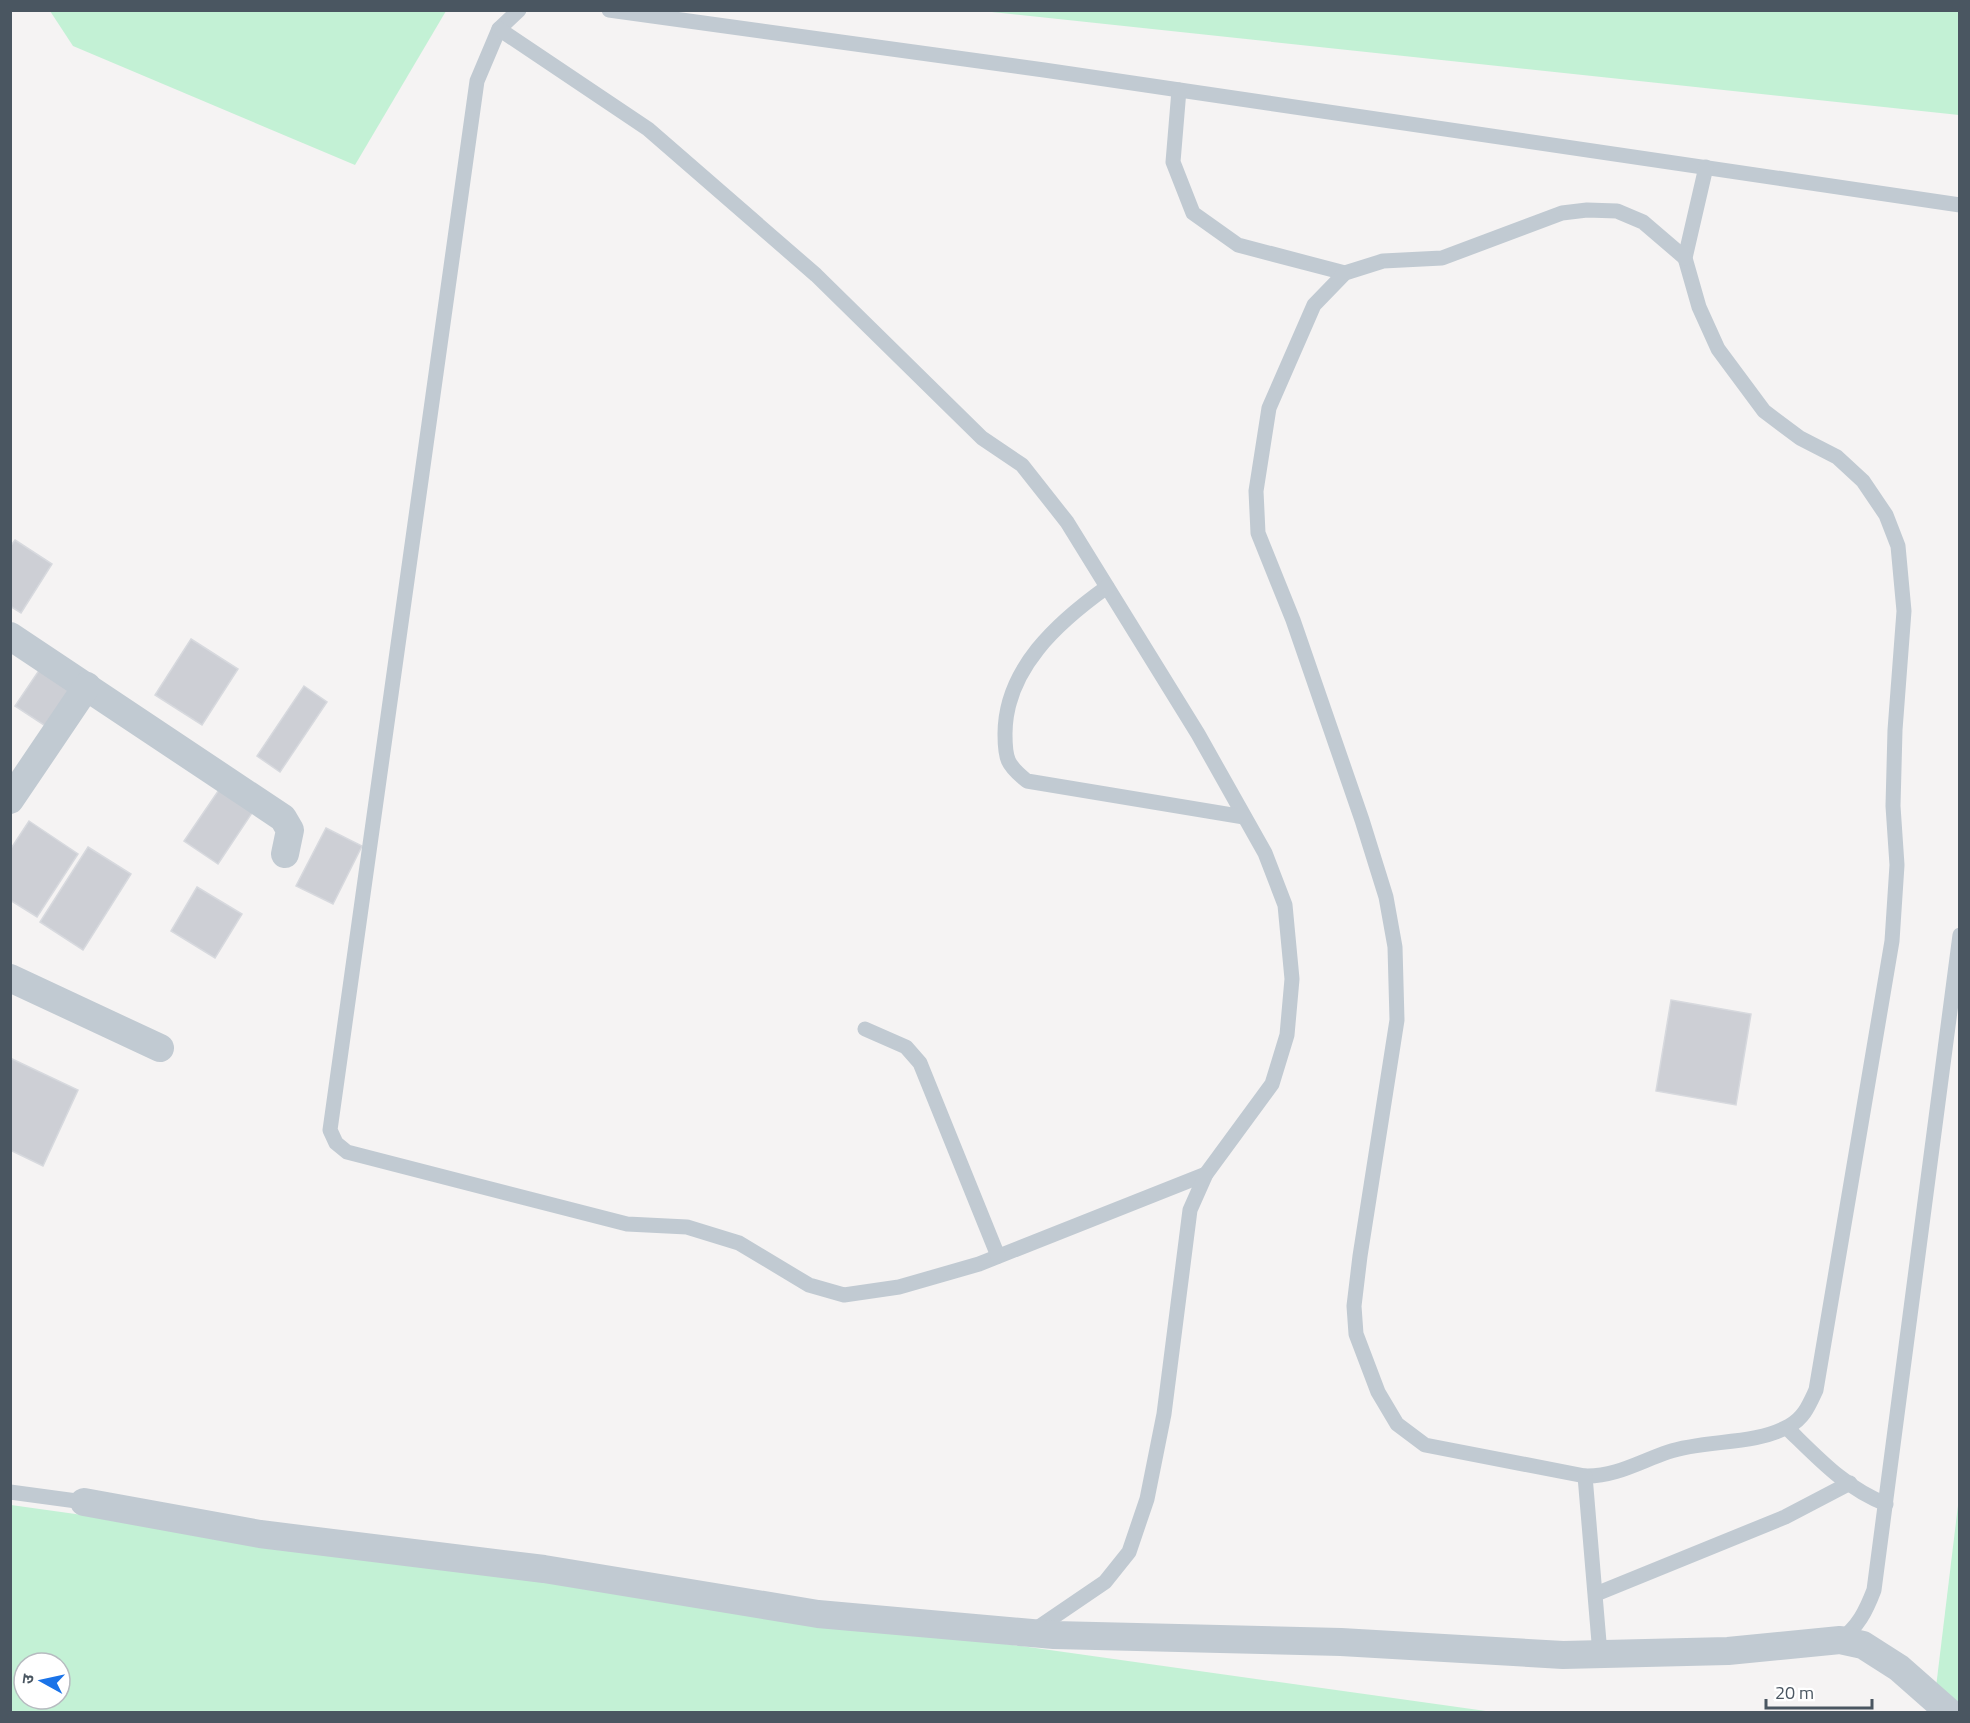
<svg xmlns="http://www.w3.org/2000/svg" width="1970" height="1723" font-family="'Titillium Web','Noto Sans Devanagari',sans-serif">
	<style>
		.green { fill: #c3f1d5; fill-rule: evenodd }
		.building { fill: #cdcfd5; stroke: #d7d9de; stroke-width: 1.5 }
		.lines { fill: none; stroke-linecap: round; stroke-linejoin: round }
		.lane { stroke: #c1cad2; stroke-width: 15 }
		.street { stroke: #c1cad2; stroke-width: 28 }
	</style>
	<rect width="100%" height="100%" fill="#f5f3f3"/>
	<g class="green">
		<path d="M50 11H446L355 165 73 46Z"/>
		<path d="M982 11H1959V115Z"/>
		<path d="M1959 1497V1712H1933Z"/>
		<path d="M11 1505 1493 1712H11ZM24 1663H60V1699H24Z"/>
	</g>
	<g class="building">
		<path d="M15 540 52 564 21 613 10 606V547Z"/>
		<path d="M191 639 238 669 202 725 155 695Z"/>
		<path d="M44 663 78 686 50 729 15 706Z"/>
		<path d="M304 686 327 702 280 772 257 756Z"/>
		<path d="M225 781 258 804 218 864 184 841Z"/>
		<path d="M29 821 78 854 37 917 10 900V850Z"/>
		<path d="M326 828 362 846 333 904 296 886Z"/>
		<path d="M88 847 131 874 83 950 40 922Z"/>
		<path d="M197 887 242 914 215 958 171 931Z"/>
		<path d="M1671 1000 1751 1014 1736 1105 1656 1091Z"/>
		<path d="M10 1058 78 1090 43 1166 10 1150Z"/>
	</g>
	<g class="lines">
		<g class="lane">
			<path d="M519 10 499 29 477 81 330 1130 336 1143 347 1152 627 1224 687 1227 739 1243 809 1285 844 1295 899 1287 979 1264 1206 1174"/>
			<path d="M609 10 1044 70 1960 205"/>
			<path d="M499 29 648 129 816 275 982 438 1022 465 1067 522 1198 734 1265 853 1285 905 1292 979 1287 1035 1272 1084 1206 1174 1190 1210 1164 1414 1147 1499 1129 1552 1105 1582 1033 1631"/>
			<path d="M1179 90 1173 162 1193 213 1238 245 1345 273"/>
			<path d="M1107 587C1058 622 1005 669 1005 734 1005 759 1007 765 1027 781L1244 817"/>
			<path d="M865 1029 906 1047 920 1063 998 1256"/>
			<path d="M1787 1428C1817 1457 1846 1489 1886 1504"/>
			<path d="M1585 1476C1615 1477 1641 1461 1668 1452 1707 1439 1753 1446 1789 1426 1804 1418 1809 1405 1816 1390L1892 941 1897 865 1893 806 1895 730 1904 611 1898 546 1886 515 1863 481 1837 457 1800 438 1764 411 1718 349 1699 307 1685 258 1706 167"/>
			<path d="M10 1492 84 1502"/>
			<path d="M1596 1594 1785 1517 1850 1483"/>
			<path d="M1840 1640C1858 1627 1866 1611 1874 1590L1960 935"/>
			<path d="M1600 1654 1585 1476 1425 1445 1397 1424 1378 1392 1356 1334 1354 1306 1360 1256 1397 1020 1395 947 1386 897 1362 820 1293 620 1258 533 1256 491 1269 408 1314 305 1345 273 1383 261 1442 258 1562 213 1587 210 1617 211 1643 222 1685 258"/>
		</g>
		<g class="street">
			<path d="M10 636 283 818 290 830 285 854"/>
			<path d="M10 800 87 686"/>
			<path d="M10 978 160 1048"/>
			<path d="M84 1502 260 1534 544 1569 818 1614 1054 1635 1341 1642 1563 1655 1728 1651 1840 1640 1863 1645 1899 1668 1949 1712"/>
		</g>
	</g>
	<rect width="1970" height="1723" fill="none" stroke="#4a5661" stroke-width="24"/>
	<g transform="translate(42 1681) rotate(278)"><circle r="28" fill="#ffffff" stroke="#b7bbc0" stroke-width="1.5"/>
	<path d="M0-4.5L10 22L0 15L-10 22Z" fill="#1a73e8"/>
	<text y="-9" font-size="16" font-weight="bold" text-anchor="middle" fill="#4a5661">उ</text>
	</g>
	<path d="M1766 1699v9h106v-9" fill="none" stroke="#4a5661" stroke-width="3"/>
	<text x="1775" y="1699" font-size="18" fill="#4a5661" stroke="#ffffff" stroke-width="4.5" paint-order="stroke">20 m</text>
</svg>
